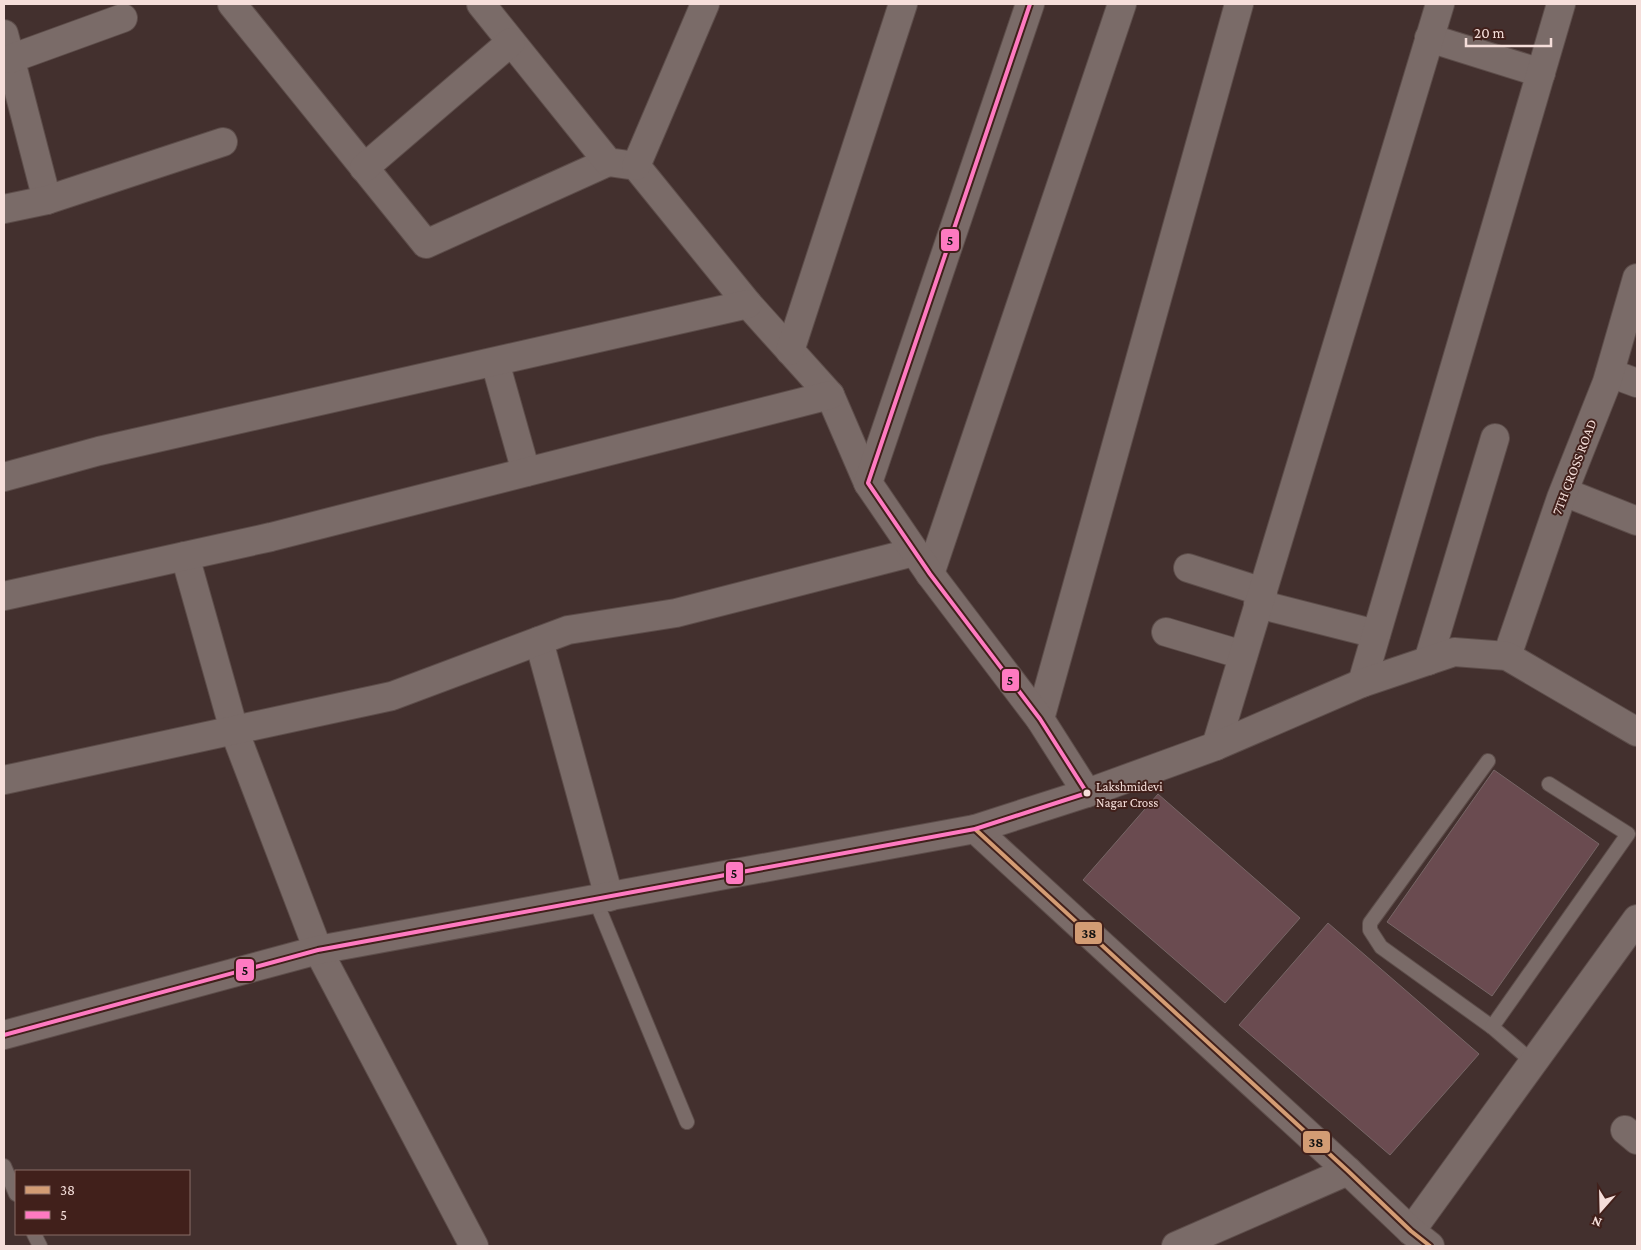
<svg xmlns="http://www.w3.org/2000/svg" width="1641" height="1250" font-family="'Crimson Pro',serif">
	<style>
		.building { fill: #6a4b50; stroke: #766 }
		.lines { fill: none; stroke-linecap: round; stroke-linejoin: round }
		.service-casing { stroke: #5d4d4a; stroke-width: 16 }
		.minor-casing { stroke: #5d4d4a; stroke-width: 30 }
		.tertiary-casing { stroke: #5d4d4a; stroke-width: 30 }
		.service { stroke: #7a6b68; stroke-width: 14 }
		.minor { stroke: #7a6b68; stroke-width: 28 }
		.tertiary { stroke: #7a6b68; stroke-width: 28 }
		.bus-1-casing { stroke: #41201b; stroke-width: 8 }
		.bus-2-casing { stroke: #41201b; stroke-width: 8 }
		.bus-1 { stroke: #d39c74; stroke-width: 4 }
		.bus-2 { stroke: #fe7ac1; stroke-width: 4 }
		.bus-dot { fill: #f5deda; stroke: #41201b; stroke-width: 2 }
		.labels { text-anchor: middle; stroke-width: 4; stroke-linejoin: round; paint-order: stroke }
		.bus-label { font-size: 13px; fill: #f5deda; stroke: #41201b; text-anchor: start }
		.street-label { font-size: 14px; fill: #f5deda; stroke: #41201b }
		.line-badge { stroke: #41201b; stroke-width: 2 }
		.pale-badge-label { font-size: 14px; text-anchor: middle; font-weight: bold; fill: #111 }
	</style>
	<rect width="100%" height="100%" fill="#43302e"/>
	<g class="building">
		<path d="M1494 770 1599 844 1492 996 1387 922Z"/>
		<path d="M1158 794 1300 918 1225 1003 1083 880Z"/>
		<path d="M1328 923 1479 1054 1390 1155 1239 1025Z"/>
	</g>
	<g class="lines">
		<g class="service-casing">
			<g id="service">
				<path d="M1488 761 1370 923V930L1381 947 1492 1027 1534 1063"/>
				<path d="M595 899 687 1122"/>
				<path d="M1492 1027 1628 834 1549 784"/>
				<path d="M4 1166 16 1194"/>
				<path d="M34 1234 40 1246"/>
			</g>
		</g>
		<g class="minor-casing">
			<g id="minor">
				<path d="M232 4 426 244 608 162"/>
				<path d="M481 4 608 162 636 166 748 304 830 395 868 483"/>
				<path d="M4 34 47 200"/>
				<path d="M1429 38 1541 73"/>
				<path d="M10 59 123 18"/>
				<path d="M636 166 705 4"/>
				<path d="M364 168 511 42"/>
				<path d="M4 209 47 200 223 142"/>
				<path d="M790 351 903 4"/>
				<path d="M495 362 526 472"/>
				<path d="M1610 373 1637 383"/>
				<path d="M4 477 99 451 748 304"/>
				<path d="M1564 492 1637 521"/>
				<path d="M185 556 234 730 318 950"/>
				<path d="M1188 568 1263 592"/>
				<path d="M930 574 1122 4"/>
				<path d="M4 596 271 537 830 395"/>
				<path d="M1258 604 1376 634"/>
				<path d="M1166 632 1243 655"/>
				<path d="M539 641 609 897"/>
				<path d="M1507 656 1561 498 1607 382 1637 278"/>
				<path d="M1428 661 1495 438"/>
				<path d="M1362 683 1561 4"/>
				<path d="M1040 719 1239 4"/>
				<path d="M1216 746 1440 4"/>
				<path d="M4 780 392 696 568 630 676 613 914 552"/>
				<path d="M1087 793 1216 746 1362 683 1454 652 1507 656 1637 732"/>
				<path d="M1625 1130 1637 1140"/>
				<path d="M1411 1231 1637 919"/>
			</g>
		</g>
		<g class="tertiary-casing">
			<g id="tertiary">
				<path d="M975 829 1348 1171 1411 1231 1430 1246"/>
				<path d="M318 950 474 1246"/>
				<path d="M4 1035 318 950 975 829 1087 793 1040 719 930 574 868 483 1030 4"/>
				<path d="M1176 1246 1348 1171"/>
			</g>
		</g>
		<use href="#service" class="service"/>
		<use href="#minor" class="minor"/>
		<use href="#tertiary" class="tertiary"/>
		<g class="bus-1-casing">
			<path id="bus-1" d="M975 829 1348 1171 1411 1231 1430 1246"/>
		</g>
		<g class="bus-2-casing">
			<path id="bus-2" d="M4 1035 318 950 975 829 1087 793 1040 719 930 574 868 483 1030 4"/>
		</g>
		<use href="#bus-1" class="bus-1"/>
		<use href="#bus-2" class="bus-2"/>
	</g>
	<circle class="bus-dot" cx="1087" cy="793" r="4.5"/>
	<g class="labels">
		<g class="bus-label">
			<text x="1096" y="791">Lakshmidevi<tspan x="1096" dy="16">Nagar Cross</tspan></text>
		</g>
		<g class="street-label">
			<text transform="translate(1574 467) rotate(-69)" y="5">7TH CROSS ROAD</text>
		</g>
	</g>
	<g class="line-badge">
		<rect x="940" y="228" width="20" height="24" rx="5" fill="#fe7ac1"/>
		<rect x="1001" y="668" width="19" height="24" rx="5" fill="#fe7ac1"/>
		<rect x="725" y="861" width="19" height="24" rx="5" fill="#fe7ac1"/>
		<rect x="1074" y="921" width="29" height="24" rx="5" fill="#d39c74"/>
		<rect x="235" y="958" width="20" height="24" rx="5" fill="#fe7ac1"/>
		<rect x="1302" y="1130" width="29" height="24" rx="5" fill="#d39c74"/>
	</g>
	<g class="pale-badge-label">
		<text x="950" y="245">5</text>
		<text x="1010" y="685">5</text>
		<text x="734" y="878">5</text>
		<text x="1089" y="938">38</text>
		<text x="245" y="975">5</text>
		<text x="1316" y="1147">38</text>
	</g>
	<rect width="1641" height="1250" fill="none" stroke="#f5deda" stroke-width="10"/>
	<rect x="15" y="1170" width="175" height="65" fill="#41201b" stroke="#896c67"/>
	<rect x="25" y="1186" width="25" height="8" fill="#d39c74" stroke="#896c67"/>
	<text x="60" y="1195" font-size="15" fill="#f5deda">38</text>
	<rect x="25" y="1211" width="25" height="8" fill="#fe7ac1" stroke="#896c67"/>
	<text x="60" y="1220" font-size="15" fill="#f5deda">5</text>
	<g transform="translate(1601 1210) rotate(200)" stroke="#41201b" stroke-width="4" paint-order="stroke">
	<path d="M0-4L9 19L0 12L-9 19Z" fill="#f5deda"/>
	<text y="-8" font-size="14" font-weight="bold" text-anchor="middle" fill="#f5deda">N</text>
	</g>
	<path d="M1466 38v8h85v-8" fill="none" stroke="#f5deda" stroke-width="2.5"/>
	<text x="1474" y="38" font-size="15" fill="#f5deda" stroke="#41201b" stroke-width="4" paint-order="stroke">20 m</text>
</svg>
